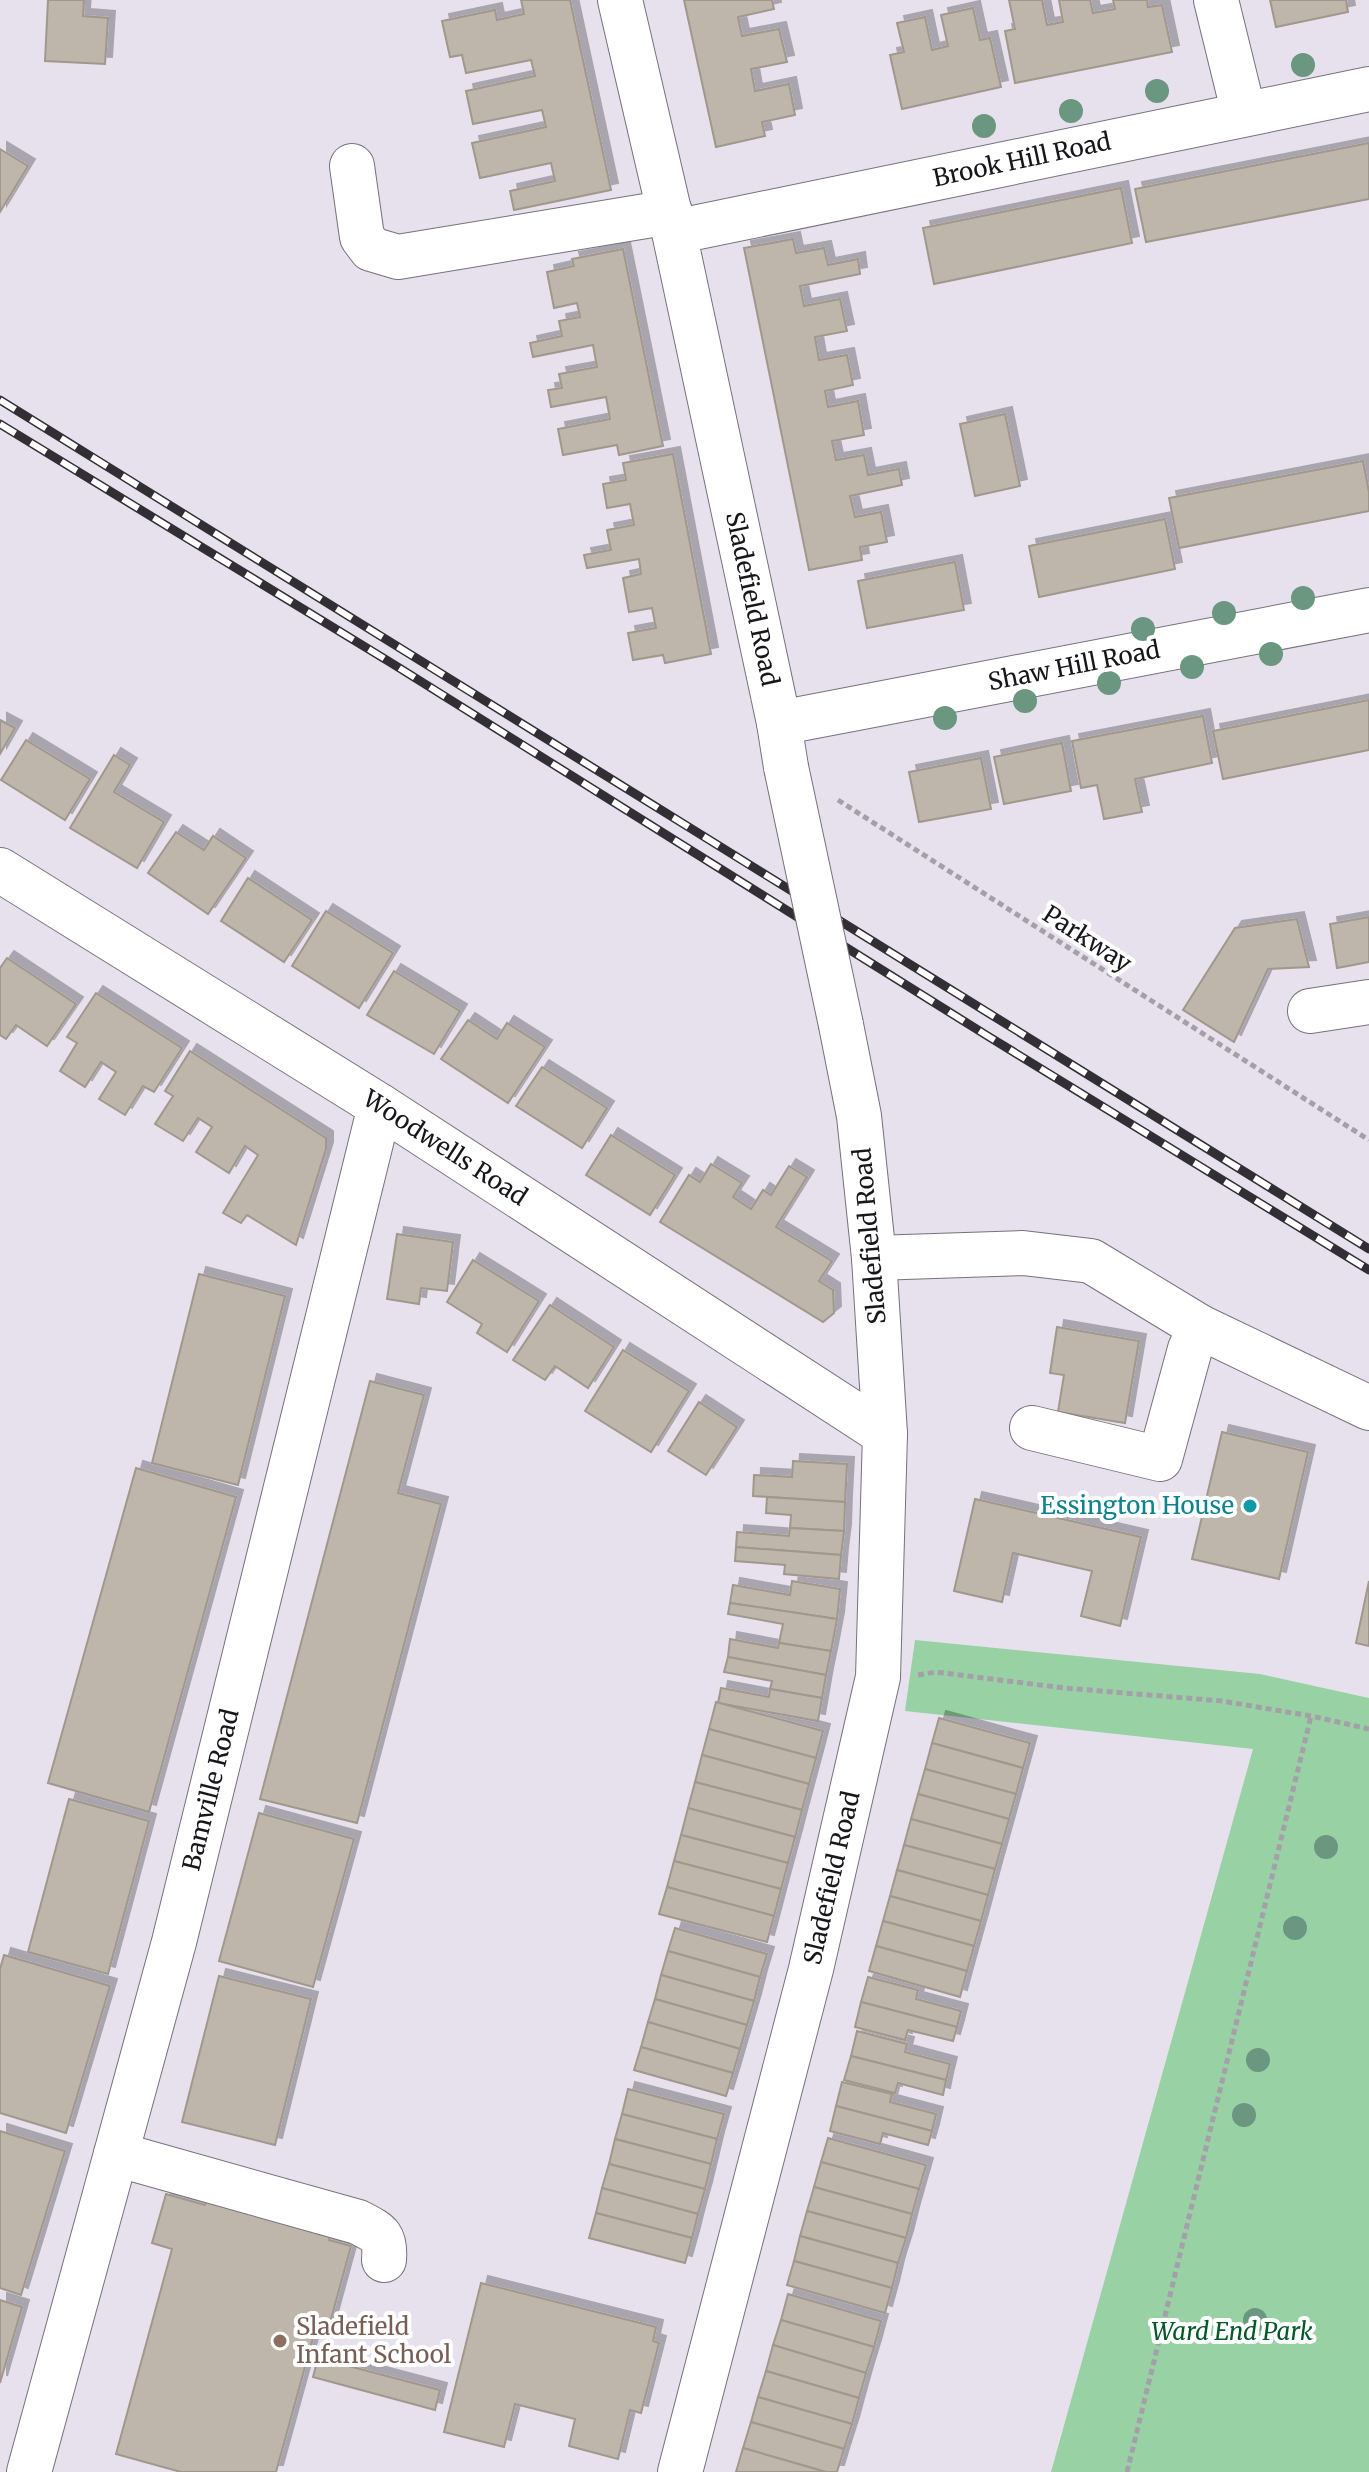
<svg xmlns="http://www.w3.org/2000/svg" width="1369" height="2472" font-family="Merriweather,serif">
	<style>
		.green { fill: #98d1a3 }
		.building { fill: #beb6aa; stroke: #a0988d; stroke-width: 2; filter: url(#shadow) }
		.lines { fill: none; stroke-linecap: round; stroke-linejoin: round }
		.minor-casing { stroke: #77717d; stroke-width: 46 }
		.path { stroke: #a49fa9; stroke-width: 5; stroke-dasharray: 6 4; stroke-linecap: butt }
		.minor { stroke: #fff; stroke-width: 44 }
		.rail-casing { stroke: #322f34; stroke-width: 9 }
		.rail { stroke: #fff; stroke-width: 6; stroke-dasharray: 18; stroke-linecap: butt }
		.minor-bridge-casing { stroke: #77717d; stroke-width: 46; stroke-linecap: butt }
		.minor-bridge { stroke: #fff; stroke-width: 44 }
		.tree { fill: #6b9680 }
		.culture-dot { fill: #0f9aa8; stroke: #fff; stroke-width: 3 }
		.education-dot { fill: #8d6e63; stroke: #fff; stroke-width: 3 }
		.labels { text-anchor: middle; stroke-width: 8; stroke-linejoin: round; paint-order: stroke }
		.street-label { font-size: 24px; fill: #18161a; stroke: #fff }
		.culture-label { font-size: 24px; fill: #0d838f; stroke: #fff; text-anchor: end }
		.education-label { font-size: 24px; fill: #785e54; stroke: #fff; text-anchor: start }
		.park-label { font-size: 24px; font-style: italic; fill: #055827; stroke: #fff }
	</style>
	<defs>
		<filter id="shadow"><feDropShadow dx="7" dy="-7" stdDeviation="0" flood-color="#0004"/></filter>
	</defs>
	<rect width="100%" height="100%" fill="#e7e1ed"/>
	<path class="green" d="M915 1640 1260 1674 1369 1698V2472H1051L1253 1749 905 1711Z"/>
	<g class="building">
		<path d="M48 0H84L83 16 108 18 105 64 45 61Z"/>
		<path d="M521 0H570L611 190 514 210 510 191 555 181 551 163 480 178 472 143 546 127 542 110 473 124 466 91 535 76 531 60 466 73 462 55 450 57 442 21 495 10 497 20 524 14Z"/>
		<path d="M684 0H772L774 9 738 17 742 36 779 29 787 62 751 69 755 91 789 84 795 115 762 122 765 136 716 147Z"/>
		<path d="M1009 0H1042L1047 25 1063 22 1059 0H1090L1093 13 1115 9 1113 0H1147L1148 7 1162 5 1172 52 1015 83 1005 31 1015 29Z"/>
		<path d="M1270 0H1346L1348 12 1276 27Z"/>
		<path d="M973 8 980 40 990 38 1001 87 902 109 890 55 904 52 897 23 925 17 932 50 948 46 941 15Z"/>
		<path d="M1369 143V199L1146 242 1135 189Z"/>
		<path d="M0 149 28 166 0 212Z"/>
		<path d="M1121 188 1132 243 934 284 923 228Z"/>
		<path d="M793 239 796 253 824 248 828 265 858 259 860 274 800 286 804 306 840 299 847 331 815 337 819 360 847 355 853 385 825 391 828 407 858 401 864 435 832 441 836 460 864 455 868 475 899 469 902 485 850 496 855 517 881 512 887 542 860 547 862 560 809 570 744 248Z"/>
		<path d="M623 249 663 446 619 455 617 445 563 455 558 429 610 419 606 397 551 407 548 390 562 388 559 374 597 367 593 345 533 357 530 343 562 336 559 321 580 317 577 303 554 308 547 272 574 266 572 259Z"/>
		<path d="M1005 414 1020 486 975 496 960 424Z"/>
		<path d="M673 454 711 654 665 663 663 655 633 660 628 633 656 628 652 608 629 612 623 578 641 574 639 559 587 568 584 555 611 550 607 530 634 525 630 504 607 508 603 484 626 480 623 463Z"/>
		<path d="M1363 461 1369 492V511L1179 548 1169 498Z"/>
		<path d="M1165 519 1175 569 1039 597 1029 546Z"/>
		<path d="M955 562 964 610 867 628 858 581Z"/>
		<path d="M1369 700V750L1223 779 1213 731Z"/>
		<path d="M1203 716 1212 763 1135 779 1142 812 1104 819 1097 785 1081 788 1072 741Z"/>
		<path d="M0 720 15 728 0 754Z"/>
		<path d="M26 740 90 779 65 820 1 780Z"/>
		<path d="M1062 743 1071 791 1004 804 994 757Z"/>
		<path d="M114 755 130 765 114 792 164 822 137 868 70 828Z"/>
		<path d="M981 758 991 809 919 822 909 772Z"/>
		<path d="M176 832 204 850 213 836 246 858 208 914 148 873Z"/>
		<path d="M248 878 312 920 284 962 221 921Z"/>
		<path d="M326 911 393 953 359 1008 292 966Z"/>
		<path d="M1369 917V962L1337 968 1330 924Z"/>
		<path d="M1297 919 1309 967 1268 969 1234 1042 1183 1010 1235 928Z"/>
		<path d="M7 958 76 1004 47 1046 16 1025 6 1039 0 1035V968Z"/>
		<path d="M394 971 460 1011 434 1054 367 1015Z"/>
		<path d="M96 993 182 1048 154 1092 143 1086 125 1115 99 1099 116 1072 101 1062 85 1087 60 1071 77 1043 67 1037Z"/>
		<path d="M468 1020 497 1039 507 1023 545 1047 508 1103 441 1059Z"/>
		<path d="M190 1051 326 1138V1149L296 1245 247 1215 241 1223 223 1213 258 1155 245 1146 229 1173 196 1152 212 1127 198 1118 183 1141 155 1124 173 1096 165 1091Z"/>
		<path d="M542 1067 607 1108 582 1148 516 1106Z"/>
		<path d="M611 1135 675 1175 650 1215 586 1175Z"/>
		<path d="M711 1164 742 1183 733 1197 751 1209 763 1190 771 1195 789 1166 807 1177 776 1227 832 1261 819 1281 833 1290 834 1313 823 1322 660 1222 689 1175 700 1182Z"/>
		<path d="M397 1234 453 1242 447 1291 421 1288 419 1304 387 1299Z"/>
		<path d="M473 1260 539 1301 507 1352 477 1333 482 1324 447 1302Z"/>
		<path d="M199 1274 285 1296 238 1485 152 1463Z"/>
		<path d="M550 1305 614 1347 588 1388 555 1366 545 1380 513 1360Z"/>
		<path d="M1057 1327 1139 1341 1125 1423 1058 1412 1064 1375 1050 1373Z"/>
		<path d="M623 1350 689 1391 651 1452 585 1411Z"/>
		<path d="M370 1381 424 1395 398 1493 441 1504 357 1823 260 1799Z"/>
		<path d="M699 1402 737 1427 706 1475 668 1451Z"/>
		<path d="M1222 1432 1308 1452 1279 1579 1192 1559Z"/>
		<path d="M793 1461 847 1464 845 1502 753 1496 754 1475 792 1477Z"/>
		<path d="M136 1468 236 1497 149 1812 48 1783Z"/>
		<path d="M767 1497 845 1502 844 1531 790 1528 791 1515 766 1513Z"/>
		<path d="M975 1499 1141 1537 1120 1626 1081 1616 1092 1571 1013 1553 1002 1602 954 1591Z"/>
		<path d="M790 1528 844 1531 841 1555 736 1547 737 1532 789 1536Z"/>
		<path d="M736 1547 841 1555 839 1579 784 1574 785 1565 735 1561Z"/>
		<path d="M792 1581 840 1589 837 1619 730 1603 733 1585 790 1595Z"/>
		<path d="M1369 1581V1646L1356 1643Z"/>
		<path d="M730 1603 837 1619 831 1651 779 1643 783 1624 728 1614Z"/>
		<path d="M730 1639 778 1648 779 1643 831 1651 826 1675 728 1657Z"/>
		<path d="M728 1657 826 1675 822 1698 770 1689 772 1681 724 1672Z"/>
		<path d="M721 1688 769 1697 770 1689 822 1698 818 1721 718 1703Z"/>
		<path d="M716 1702 823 1731 816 1758 709 1729Z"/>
		<path d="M939 1718 1030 1743 1023 1768 932 1743Z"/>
		<path d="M709 1729 816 1758 809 1784 702 1755Z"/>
		<path d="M932 1743 1023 1768 1016 1794 925 1769Z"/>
		<path d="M702 1755 809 1784 802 1810 695 1782Z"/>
		<path d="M925 1769 1016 1794 1009 1819 918 1794Z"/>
		<path d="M695 1782 802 1810 795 1837 688 1808Z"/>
		<path d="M918 1794 1009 1819 1002 1844 911 1819Z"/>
		<path d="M69 1799 149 1821 108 1974 28 1952Z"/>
		<path d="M688 1808 795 1837 788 1863 681 1835Z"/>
		<path d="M259 1813 354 1839 313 1987 219 1961Z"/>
		<path d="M911 1819 1002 1844 995 1869 904 1845Z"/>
		<path d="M681 1835 788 1863 781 1889 674 1861Z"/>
		<path d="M904 1845 995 1869 988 1895 897 1870Z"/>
		<path d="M674 1861 781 1889 774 1916 667 1887Z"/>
		<path d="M897 1870 988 1895 981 1921 890 1896Z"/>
		<path d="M667 1887 774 1916 767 1942 659 1914Z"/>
		<path d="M890 1896 981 1921 974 1946 883 1921Z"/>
		<path d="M883 1921 974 1946 967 1971 876 1946Z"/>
		<path d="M675 1928 767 1954 760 1977 668 1951Z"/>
		<path d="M876 1946 967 1971 960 1997 869 1971Z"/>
		<path d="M668 1951 760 1977 754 2001 661 1975Z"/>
		<path d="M4 1955 110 1986 66 2133 0 2113V1969Z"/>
		<path d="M661 1975 754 2001 747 2025 655 1999Z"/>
		<path d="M219 1976 311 1999 275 2145 182 2122Z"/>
		<path d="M868 1977 918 1990 916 1999 961 2011 957 2027 861 2002Z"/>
		<path d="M655 1999 747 2025 740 2049 648 2022Z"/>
		<path d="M861 2002 957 2027 953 2041 908 2030 905 2040 855 2027Z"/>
		<path d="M648 2022 740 2049 733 2073 641 2047Z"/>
		<path d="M857 2031 907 2044 905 2052 950 2064 946 2080 851 2056Z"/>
		<path d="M641 2047 733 2073 726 2096 634 2070Z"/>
		<path d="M851 2056 946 2080 943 2095 898 2083 895 2093 844 2080Z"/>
		<path d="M842 2082 892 2094 890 2102 936 2114 932 2131 836 2106Z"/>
		<path d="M628 2089 724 2114 717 2139 622 2114Z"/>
		<path d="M836 2106 932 2131 928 2145 883 2133 880 2144 830 2131Z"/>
		<path d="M622 2114 717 2139 711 2164 615 2139Z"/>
		<path d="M0 2131 65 2151 21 2295 0 2288Z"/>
		<path d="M828 2138 926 2165 919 2189 821 2162Z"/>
		<path d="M615 2139 711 2164 705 2189 609 2164Z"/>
		<path d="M821 2162 919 2189 912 2214 814 2187Z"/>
		<path d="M609 2164 705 2189 698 2214 602 2188Z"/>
		<path d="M210 2186 334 2221 329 2240 351 2246 328 2330 316 2327 276 2472H181L116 2454 172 2249 152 2243 166 2194 205 2205Z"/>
		<path d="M814 2187 912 2214 906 2238 807 2211Z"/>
		<path d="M602 2188 698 2214 692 2238 596 2213Z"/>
		<path d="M807 2211 906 2238 898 2263 800 2236Z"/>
		<path d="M596 2213 692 2238 685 2263 589 2238Z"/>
		<path d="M800 2236 898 2263 892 2288 794 2261Z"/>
		<path d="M794 2261 892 2288 885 2313 787 2285Z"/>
		<path d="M481 2283 656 2327 653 2341 659 2343 641 2413 630 2410 618 2459 569 2446 575 2419 515 2404 504 2447 444 2432Z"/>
		<path d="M788 2294 881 2321 874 2347 781 2320Z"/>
		<path d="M0 2300 22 2307 0 2383Z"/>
		<path d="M781 2320 874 2347 866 2373 773 2345Z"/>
		<path d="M773 2345 866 2373 859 2398 766 2371Z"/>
		<path d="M318 2358 440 2390 435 2410 313 2377Z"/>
		<path d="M766 2371 859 2398 852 2424 758 2397Z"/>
		<path d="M758 2397 852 2424 844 2449 751 2422Z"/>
		<path d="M751 2422 844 2449 837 2472H826L743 2448Z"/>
		<path d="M743 2448 826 2472H736Z"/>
	</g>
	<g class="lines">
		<g class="minor-casing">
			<g id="minor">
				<path d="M620 0 674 232 779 723 786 767"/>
				<path d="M1216 0 1244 114"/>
				<path d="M352 166 362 237 371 249 398 257 670 212"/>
				<path d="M674 232 1369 89"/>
				<path d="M779 723 1369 610"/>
				<path d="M0 870 380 1106 885 1434"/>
				<path d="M1310 1011 1369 1002"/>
				<path d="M874 1258 1023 1253 1091 1261 1200 1327 1190 1349 1160 1459 1032 1428"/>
				<path d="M1200 1327 1369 1408"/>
				<path d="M116 2154 358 2222C379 2233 386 2235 384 2260"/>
				<path d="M29 2472 174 1942 380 1106"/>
				<path d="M680 2472 811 1969 878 1677 885 1434 874 1258 859 1116 841 1025"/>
			</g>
		</g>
		<g class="path">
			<path d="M838 800 1369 1140"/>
			<path d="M918 1675 936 1672 1064 1688 1222 1701 1311 1716 1369 1729"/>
			<path d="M1127 2472 1311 1716"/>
		</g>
		<use href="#minor" class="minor"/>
		<g class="rail-casing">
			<g id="rail">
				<path d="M0 400 1369 1249"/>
				<path d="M0 424 393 664 986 1035 1369 1270"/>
			</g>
		</g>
		<use href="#rail" class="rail"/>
		<g class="minor-bridge-casing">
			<path id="minor-bridge" d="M786 767 841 1025"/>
		</g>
		<use href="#minor-bridge" class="minor-bridge"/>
	</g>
	<g class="tree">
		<circle cx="1303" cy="65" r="12"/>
		<circle cx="1157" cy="91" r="12"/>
		<circle cx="1071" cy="111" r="12"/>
		<circle cx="984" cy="126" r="12"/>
		<circle cx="1303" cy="598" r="12"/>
		<circle cx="1224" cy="613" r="12"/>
		<circle cx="1143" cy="629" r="12"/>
		<circle cx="1271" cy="654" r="12"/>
		<circle cx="1192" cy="667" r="12"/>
		<circle cx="1109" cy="683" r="12"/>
		<circle cx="1025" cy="701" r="12"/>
		<circle cx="945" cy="718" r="12"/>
		<circle cx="1326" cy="1847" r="12"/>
		<circle cx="1295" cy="1928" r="12"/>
		<circle cx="1258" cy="2060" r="12"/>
		<circle cx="1244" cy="2115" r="12"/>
		<circle cx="1255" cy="2320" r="12"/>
	</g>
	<circle class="culture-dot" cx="1250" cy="1506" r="8"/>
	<circle class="education-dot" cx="280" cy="2341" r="8"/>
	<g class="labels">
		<g class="street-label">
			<text transform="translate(1022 160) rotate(-12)" y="8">Brook Hill Road</text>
			<text transform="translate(752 599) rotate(78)" y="8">Sladefield Road</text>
			<text transform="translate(1074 666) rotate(-11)" y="8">Shaw Hill Road</text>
			<text transform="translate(1087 939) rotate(33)" y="8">Parkway</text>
			<text transform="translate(445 1148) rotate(33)" y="8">Woodwells Road</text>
			<text transform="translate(870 1236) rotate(-95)" y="8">Sladefield Road</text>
			<text transform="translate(211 1790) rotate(-76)" y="8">Bamville Road</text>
			<text transform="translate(832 1878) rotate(-77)" y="8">Sladefield Road</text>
		</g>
		<g class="culture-label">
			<text x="1234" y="1514">Essington House</text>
		</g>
		<g class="education-label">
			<text x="296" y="2335">Sladefield<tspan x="296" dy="28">Infant School</tspan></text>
		</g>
		<g class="park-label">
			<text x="1232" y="2340">Ward End Park</text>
		</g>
	</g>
</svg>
